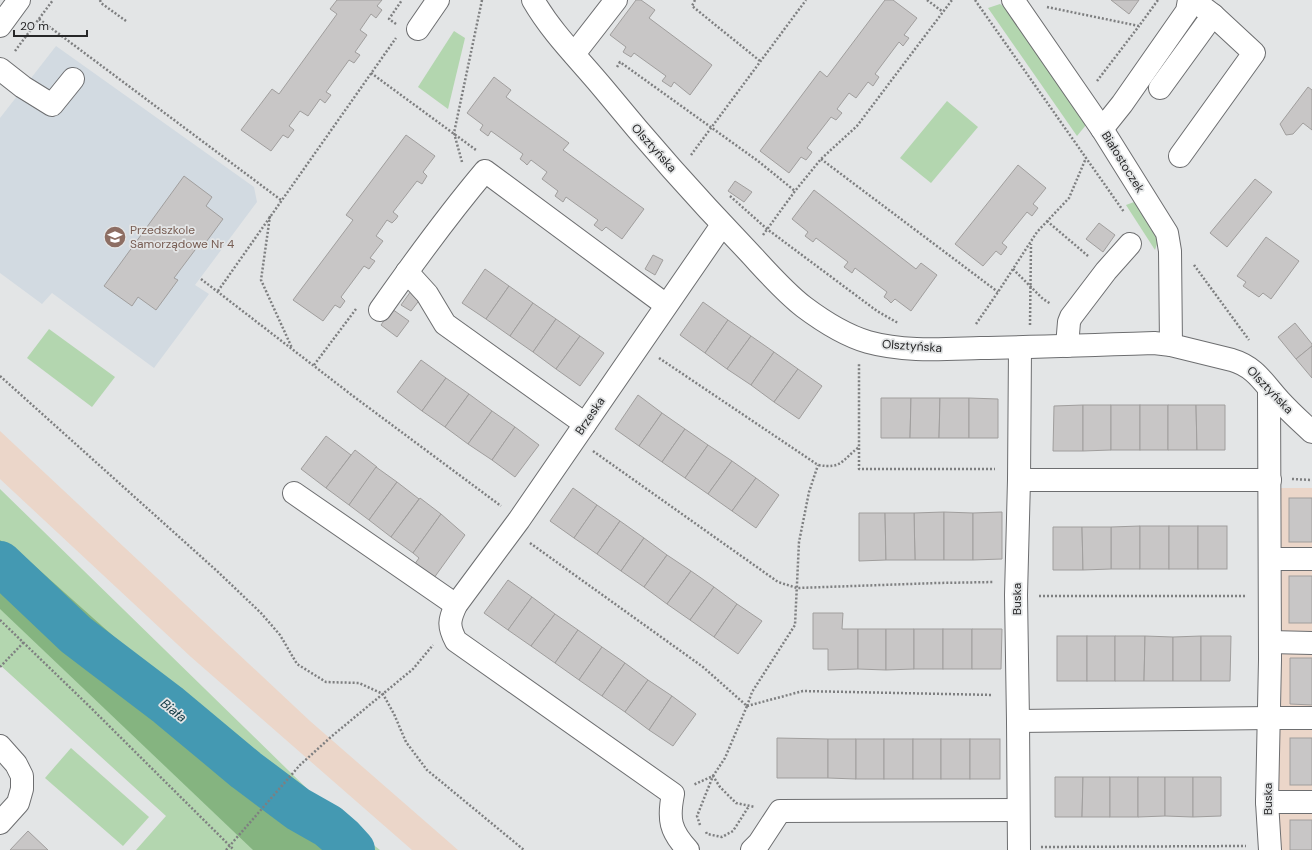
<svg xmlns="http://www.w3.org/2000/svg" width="1312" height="850" font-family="'DM Sans',sans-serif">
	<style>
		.industrial { fill: #ebd6c9 }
		.built { fill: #d2dae1 }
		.green { fill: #b3d6af }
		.forest { fill: #85b480 }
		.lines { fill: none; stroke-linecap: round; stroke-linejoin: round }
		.river { stroke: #4499b2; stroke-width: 44 }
		.building { fill: #c8c6c6; stroke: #a09e9d }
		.minor-casing { stroke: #6d6e70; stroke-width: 24 }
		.path { stroke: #7e7f80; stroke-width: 2.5; stroke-dasharray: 2 2; stroke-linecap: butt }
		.minor { stroke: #fff; stroke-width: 22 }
		.labels { text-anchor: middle; stroke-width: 3.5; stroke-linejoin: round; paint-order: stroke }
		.street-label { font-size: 12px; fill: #272728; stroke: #e3e5e6 }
		.education-label { font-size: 12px; fill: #785e54; stroke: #e3e5e6; text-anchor: start }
		.water-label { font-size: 13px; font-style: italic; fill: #0b343f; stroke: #e3e5e6 }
	</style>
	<rect width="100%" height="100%" fill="#e3e5e6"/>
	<g class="industrial">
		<path d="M0 431 310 721 458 850H412L191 657 0 479Z"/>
		<path d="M1275 488H1312V850H1274Z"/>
	</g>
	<path class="built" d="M56 46 254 187 257 202 195 285 209 294 154 368 52 293 42 304 0 273V118Z"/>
	<g class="green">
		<path d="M1000 4 1006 8 1086 125 1077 136 988 8Z"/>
		<path d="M454 31 465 38 448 109 418 87Z"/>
		<path d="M947 101 978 127 931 183 900 158Z"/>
		<path d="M1134 202 1140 204 1150 220 1158 241 1155 250 1126 205Z"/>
		<path d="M49 329 115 377 92 407 27 358Z"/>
		<path d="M0 489 331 812 380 850H136L166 816 0 665Z"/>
		<path d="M71 748 149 817 123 846 45 778Z"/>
	</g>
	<path class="forest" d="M0 540 27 559 353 850H253L0 609Z"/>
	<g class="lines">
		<path class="river" d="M0 563 76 635 168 705 246 770 298 809 328 826 343 839 353 850"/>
	</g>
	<g class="building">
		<path d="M337 0H382L377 6 382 10 376 18 371 14 360 30 367 35 355 52 360 55 354 63 349 60 326 92 331 95 325 103 320 99 308 116 300 111 289 126 294 130 288 138 283 135 271 151 241 130 272 89 279 94 337 14 330 9Z"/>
		<path d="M636 0H641L655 10 649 18 712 65 690 95 674 82 671 87 662 81 666 76 634 53 631 57 626 54 623 52 626 47 610 35Z"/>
		<path d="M885 0H893L917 18 904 35 909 38 903 46 899 42 875 74 879 77 873 86 868 82 856 98 849 93 837 109 842 113 836 120 831 117 807 148 812 152 810 155 806 160 801 157 789 173 760 151 820 71 827 77Z"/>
		<path d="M1111 0H1139L1129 14Z"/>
		<path d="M494 77 511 90 506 97 569 143 563 150 644 209 622 239 606 227 602 231 594 225 598 220 566 197 563 202 555 196 558 191 542 179 547 172 531 160 527 165 524 162 520 159 523 154 491 131 488 136 480 130 483 125 467 113Z"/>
		<path d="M1308 87 1312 90V130L1303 123 1293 134 1286 135 1280 124Z"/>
		<path d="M406 135 435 156 423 172 427 176 422 184 417 181 393 212 398 216 396 219 392 223 387 220 376 236 383 241 370 258 375 261 369 269 364 266 341 297 345 301 340 308 335 305 323 321 293 300 353 220 346 215Z"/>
		<path d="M1018 165 1046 188 1033 204 1038 208 1032 216 1027 212 1002 243 1007 247 1001 255 996 251 983 266 955 244Z"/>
		<path d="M184 176 212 197 206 206 223 219 201 249 198 246 174 278 178 280 156 310 138 297 132 306 104 286Z"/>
		<path d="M1255 179 1272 192 1227 247 1210 233Z"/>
		<path d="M735 181 752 192 744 202 728 191Z"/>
		<path d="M814 190 916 269 921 263 937 275 911 311 895 299 891 303 887 299 884 297 887 292 855 268 852 273 844 267 848 262 816 238 813 242 805 236 808 232 792 219Z"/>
		<path d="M1099 223 1115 235 1103 252 1086 239Z"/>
		<path d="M1266 237 1299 261 1271 299 1263 293 1259 297 1243 286 1246 282 1237 276Z"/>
		<path d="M653 255 663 260 655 275 645 269Z"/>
		<path d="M485 269 509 286 486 319 462 303Z"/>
		<path d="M509 286 533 303 510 336 486 319Z"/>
		<path d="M411 291 421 298 411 311 401 305Z"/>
		<path d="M703 302 728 320 705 353 680 335Z"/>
		<path d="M533 303 556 319 533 352 510 336Z"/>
		<path d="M392 309 409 321 397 337 381 325Z"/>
		<path d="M556 319 580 336 556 369 533 352Z"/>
		<path d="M728 320 751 336 727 369 705 353Z"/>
		<path d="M1295 323 1312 344V346L1296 359 1278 337Z"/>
		<path d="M580 336 604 353 580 386 556 369Z"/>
		<path d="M751 336 774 352 751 385 727 369Z"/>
		<path d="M1312 346V378L1296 359Z"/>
		<path d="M774 352 798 369 774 402 751 385Z"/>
		<path d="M421 360 446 378 422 411 397 392Z"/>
		<path d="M798 369 822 386 799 419 774 402Z"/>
		<path d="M446 378 469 394 445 427 422 411Z"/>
		<path d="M469 394 492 411 468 444 445 427Z"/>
		<path d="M638 395 662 413 639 446 615 429Z"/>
		<path d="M881 398H911L910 438H881Z"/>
		<path d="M911 398H940L939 438H910Z"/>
		<path d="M940 398H969V438H939Z"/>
		<path d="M969 398 998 399V438H969Z"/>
		<path d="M1083 405V451H1053L1054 406Z"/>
		<path d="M1083 405H1111V450L1083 451Z"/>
		<rect x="1111" y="405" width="29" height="45"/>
		<rect x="1140" y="405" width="28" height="45"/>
		<path d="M1168 405H1196L1197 450H1168Z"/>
		<path d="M1196 405H1225V450H1197Z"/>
		<path d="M492 411 515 427 492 460 468 444Z"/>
		<path d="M662 413 685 429 662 462 639 446Z"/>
		<path d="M515 427 539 445 515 477 492 460Z"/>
		<path d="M685 429 708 445 685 478 662 462Z"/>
		<path d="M326 436 351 455 326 488 301 469Z"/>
		<path d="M708 445 732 461 708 494 685 478Z"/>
		<path d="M355 450 377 467 349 505 326 488Z"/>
		<path d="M732 461 756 478 732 511 708 494Z"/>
		<path d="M376 467 397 482 369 520 349 505Z"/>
		<path d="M756 478 779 495 756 528 732 511Z"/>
		<path d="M397 482 419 499 391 537 369 520Z"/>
		<path d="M573 488 597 505 574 538 550 521Z"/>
		<path d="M420 498 441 514 413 553 391 537Z"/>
		<rect x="1289" y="498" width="23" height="44"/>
		<path d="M597 505 620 521 597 554 574 538Z"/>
		<path d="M944 512V560H915L914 513Z"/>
		<path d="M944 512 973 513V560H944Z"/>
		<path d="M1002 512V559L973 560V513Z"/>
		<path d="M859 513H885L886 560 859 561Z"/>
		<path d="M885 513H914L915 560H886Z"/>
		<path d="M441 514 465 535 431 582 412 568 419 558 413 553Z"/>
		<path d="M620 521 644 538 621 571 597 554Z"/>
		<path d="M1140 526V569H1111V527Z"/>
		<rect x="1140" y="526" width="29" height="43"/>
		<rect x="1169" y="526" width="29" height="43"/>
		<rect x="1198" y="526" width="29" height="43"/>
		<path d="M1053 527H1082L1083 570H1053Z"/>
		<path d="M1082 527H1111V569L1083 570Z"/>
		<path d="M644 538 667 555 644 587 621 571Z"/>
		<path d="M667 555 691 571 667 604 644 587Z"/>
		<path d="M691 571 714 587 690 620 667 604Z"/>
		<rect x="1289" y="576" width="23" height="47"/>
		<path d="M508 580 532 597 508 630 484 613Z"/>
		<path d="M714 587 737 604 714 637 690 620Z"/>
		<path d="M532 597 555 614 531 646 508 630Z"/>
		<path d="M737 604 762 621 738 654 714 637Z"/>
		<path d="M813 613H843L842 629H858V669L828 670V649H813Z"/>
		<path d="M555 614 578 630 555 663 531 646Z"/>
		<path d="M858 629H886V670L858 669Z"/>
		<path d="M886 629H914V669L886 670Z"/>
		<rect x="914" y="629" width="29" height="40"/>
		<rect x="943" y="629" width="29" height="40"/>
		<path d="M972 629H1002L1001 669H972Z"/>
		<path d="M578 630 602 647 579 680 555 663Z"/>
		<rect x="1057" y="636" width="30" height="45"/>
		<rect x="1087" y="636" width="28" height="45"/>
		<path d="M1115 636H1145L1144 681H1115Z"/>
		<path d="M1145 636 1173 637V681H1144Z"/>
		<path d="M1201 636V681H1173V637Z"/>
		<path d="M1201 636H1231L1230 681H1201Z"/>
		<path d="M602 647 625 663 602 696 579 680Z"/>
		<path d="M1290 658H1312V705L1290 704Z"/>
		<path d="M625 663 648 680 625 712 602 696Z"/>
		<path d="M648 680 672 696 649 730 625 712Z"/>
		<path d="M672 696 696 714 673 746 649 730Z"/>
		<path d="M777 738 828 739V778H777Z"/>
		<rect x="1290" y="738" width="22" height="47"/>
		<path d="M828 739H856V779L828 778Z"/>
		<rect x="856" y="739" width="28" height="40"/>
		<rect x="884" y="739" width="29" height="40"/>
		<rect x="913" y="739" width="28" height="40"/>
		<rect x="941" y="739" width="29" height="40"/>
		<rect x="970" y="739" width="30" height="40"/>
		<path d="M1055 777H1083L1082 817H1055Z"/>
		<path d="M1083 777H1110V817H1082Z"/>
		<rect x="1110" y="777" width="28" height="40"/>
		<path d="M1138 777H1165V816L1138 817Z"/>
		<path d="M1165 777H1193V817L1165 816Z"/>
		<path d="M1193 777H1221V816L1193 817Z"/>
		<rect x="1290" y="820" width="22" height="30"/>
		<path d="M28 831 48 850H10Z"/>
	</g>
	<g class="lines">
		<g class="minor-casing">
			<g id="minor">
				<path d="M533 0C552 33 579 59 603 88 648 143 695 196 744 247 763 267 782 290 804 307 824 322 844 335 868 342 904 352 943 349 980 348 1038 347 1096 345 1154 343L1171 345 1232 360C1256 367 1264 384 1280 401 1290 412 1301 422 1312 432"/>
				<path d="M1013 0 1102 129 1167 233 1170 251 1171 345"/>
				<path d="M0 26 19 0"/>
				<path d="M418 29 438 0"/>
				<path d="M574 54 616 0"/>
				<path d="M0 69 23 87 52 105 73 79"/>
				<path d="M1160 88 1213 15 1201 6"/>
				<path d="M1102 129 1122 104 1187 11 1189 0"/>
				<path d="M1180 156 1254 53 1213 15"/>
				<path d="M407 272 427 294 445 324 585 424"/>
				<path d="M380 310C413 263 448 215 485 171L666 305"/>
				<path d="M1067 346 1069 322 1071 317 1106 271 1130 244"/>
				<path d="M1269 389 1270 660 1267 802 1270 850"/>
				<path d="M1019 480H1270"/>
				<path d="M294 493 456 605"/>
				<path d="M1270 559H1312"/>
				<path d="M1270 642 1312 643"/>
				<path d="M1018 721 1269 718H1312"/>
				<path d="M0 746 16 764 22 776V789L18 803 0 823"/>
				<path d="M1267 802H1312"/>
				<path d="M688 850C670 831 668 819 673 794L456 641C448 626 449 620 456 605L519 520 722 225"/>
				<path d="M752 850 759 843 780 811 1018 810"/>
				<path d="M1019 850 1018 721 1016 595 1019 480 1020 348"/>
			</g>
		</g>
		<g class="path">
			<path d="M100 0 101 3 126 21"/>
			<path d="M695 0 692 6 760 61"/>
			<path d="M927 0 943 12"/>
			<path d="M975 0 1124 212"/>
			<path d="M1047 7 1139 26 1158 0"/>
			<path d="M39 19 281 200"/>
			<path d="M396 24 389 19 402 0"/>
			<path d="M15 51 53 0"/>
			<path d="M617 67 620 62 758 161 795 191"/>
			<path d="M371 73 476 150"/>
			<path d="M1097 81 1139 26"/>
			<path d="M691 155 806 0"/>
			<path d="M821 159 998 292"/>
			<path d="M462 162 454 133 482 0"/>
			<path d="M730 196 767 229 877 311 898 323"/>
			<path d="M270 216 261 280 292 348"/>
			<path d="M1047 221 1088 256"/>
			<path d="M763 235 795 191 821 159 857 126 952 0"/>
			<path d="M1194 265 1249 340"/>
			<path d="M1013 269 1043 299 1051 304"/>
			<path d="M201 279 353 396 501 506"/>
			<path d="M218 291 396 38"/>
			<path d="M976 324 998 292 1037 232 1069 198 1086 158"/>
			<path d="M1030 325 1031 244"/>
			<path d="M659 358 818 465C842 469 841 461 859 447V363"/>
			<path d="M314 365 356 309"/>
			<path d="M0 376 217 571 261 613 280 635 297 664 326 682 359 683 383 694 394 714 406 742 427 770 524 850"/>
			<path d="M859 448V469H995"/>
			<path d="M593 451 778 582 797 588 937 583 994 582"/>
			<path d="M1292 479 1312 480"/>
			<path d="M530 543 703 667 747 706 725 758 713 776 693 785"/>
			<path d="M1039 596H1246"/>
			<path d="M0 620 88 705 234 850"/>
			<path d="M0 667 24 642"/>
			<path d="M747 706 803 691 993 695"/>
			<path d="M747 706 752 692 795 625 799 542 809 492 818 465"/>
			<path d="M700 825 697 816 713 776 720 787 736 803 755 807"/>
			<path d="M706 832 707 834 722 837 733 831 749 806"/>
			<path d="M1041 847 1246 846"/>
			<path d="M226 850 300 765 332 736 413 669 433 645"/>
		</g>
		<use href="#minor" class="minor"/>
	</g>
	<defs>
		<g id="school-disc" transform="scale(1.15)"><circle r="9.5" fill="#8d6e63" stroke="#e3e5e6"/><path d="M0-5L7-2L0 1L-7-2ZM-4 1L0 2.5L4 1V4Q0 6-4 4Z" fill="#fff"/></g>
	</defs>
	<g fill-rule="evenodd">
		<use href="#school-disc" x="115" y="237"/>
	</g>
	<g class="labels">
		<g class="street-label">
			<text transform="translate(654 148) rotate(48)" y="4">Olsztyńska</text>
			<text transform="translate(1123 162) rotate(58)" y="4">Białostoczek</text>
			<text transform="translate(912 346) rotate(4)" y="4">Olsztyńska</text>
			<text transform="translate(1270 390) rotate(46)" y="4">Olsztyńska</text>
			<text transform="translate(590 416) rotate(-56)" y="4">Brzeska</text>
			<text transform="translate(1017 599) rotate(-90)" y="4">Buska</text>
			<text transform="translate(1268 799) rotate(-90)" y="4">Buska</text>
		</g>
		<g class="education-label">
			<text x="130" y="234">Przedszkole<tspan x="130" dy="14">Samorządowe Nr 4</tspan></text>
		</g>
		<g class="water-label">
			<text transform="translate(174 710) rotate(39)" y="5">Biała</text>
		</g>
	</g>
	<path d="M14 30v6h73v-6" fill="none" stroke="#272728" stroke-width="2"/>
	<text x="20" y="30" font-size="12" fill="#272728" stroke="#e3e5e6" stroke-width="3" paint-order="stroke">20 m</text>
</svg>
